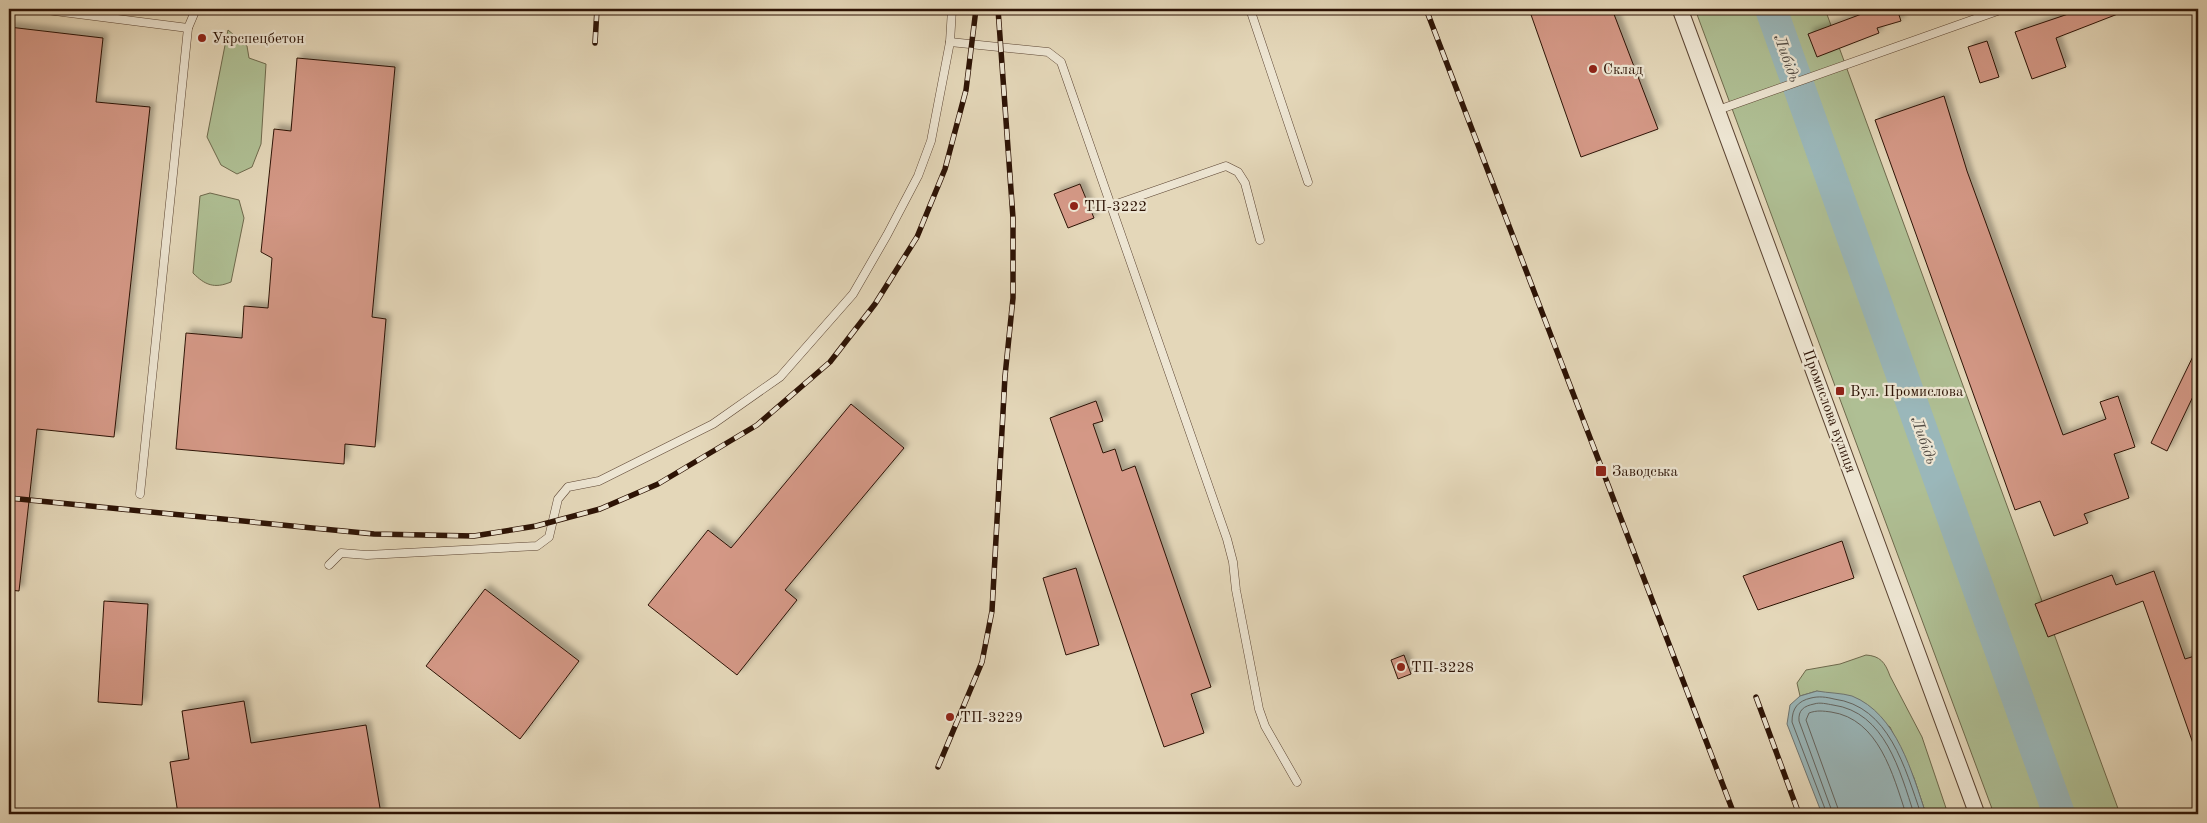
<svg xmlns="http://www.w3.org/2000/svg" width="2207" height="823" font-family="'Old Standard TT',serif">
	<style>
		.green { fill: #afbf94; stroke: #6e694c }
		.water { fill: #9ab7ba; stroke: #6e7572 }
		.lines { fill: none; stroke-linecap: round; stroke-linejoin: round }
		.shore { stroke: #646560; stroke-width: 1 }
		.river { stroke: #9ab7ba; stroke-width: 32 }
		.building { fill: #d49886; stroke: #2d1305; filter: url(#shadow) }
		.service-casing { stroke: #5b4432; stroke-width: 9 }
		.minor-casing { stroke: #5b4432; stroke-width: 17 }
		.service { stroke: #ede5d2; stroke-width: 8 }
		.minor { stroke: #ede5d2; stroke-width: 15 }
		.rail-casing { stroke: #2d1305; stroke-width: 5.5 }
		.rail { stroke: #ede5d2; stroke-width: 4; stroke-dasharray: 11; stroke-linecap: butt }
		.poi-dot { fill: #8f2418; stroke: #ede5d2; stroke-width: 2 }
		.labels { text-anchor: middle; stroke-width: 4.5; stroke-linejoin: round; paint-order: stroke }
		.poi-label { font-size: 15px; fill: #2d1305; stroke: #ede5d2; text-anchor: start }
		.street-label { font-size: 15px; fill: #2d1305; stroke: #ede5d2 }
		.water-label { font-size: 16px; font-style: italic; fill: #534c44; stroke: #ede5d2 }
	</style>
	<defs>
		<filter id="shadow"><feDropShadow dx="4.5" dy="-4.5" stdDeviation="2.5" flood-color="#0004"/></filter>
	</defs>
	<rect width="100%" height="100%" fill="#e4d7b9"/>
	<filter id="stains"><feTurbulence type="fractalNoise" baseFrequency=".004" numOctaves="4"/><feColorMatrix values="0 0 0 0 .2 0 0 0 0 .09 0 0 0 0 .02 0 0 0 .5 -.17"/></filter>
	<radialGradient id="worn" r=".72"><stop offset=".6" stop-color="#630" stop-opacity="0"/><stop offset="1" stop-color="#630" stop-opacity=".3"/></radialGradient>
	<g class="green">
		<path d="M1695 9H1825L2120 814H1994Z"/>
		<path d="M228 30 247 46 249 58 266 64 261 144 252 167 237 174 221 165 207 137Z"/>
		<path d="M210 193 239 200 244 218 231 282C214 289 205 285 193 273L200 196Z"/>
		<path d="M1866 655C1880 656 1885 662 1890 676L1922 737 1948 814H1926L1914 778 1890 727 1817 691 1800 696 1797 683 1806 670 1840 664Z"/>
	</g>
	<path class="water" d="M1817 691C1828 693 1842 693 1852 696 1897 714 1912 773 1926 814H1822L1787 724 1790 705 1800 696Z"/>
	<g class="lines">
		<g class="shore">
			<path d="M1827 814 1792 722C1792 708 1798 701 1811 698 1819 696 1826 697 1834 699 1889 706 1905 768 1921 814"/>
			<path d="M1833 814 1799 721C1798 710 1804 706 1814 704 1820 702 1827 704 1833 705 1885 712 1900 771 1914 814"/>
			<path d="M1840 814 1806 720 1809 713C1817 710 1823 711 1831 712 1879 719 1893 775 1906 814"/>
		</g>
		<path class="river" d="M1771 9 2059 814"/>
	</g>
	<g class="building">
		<path d="M1529 9H1612L1658 129 1581 157Z"/>
		<path d="M1875 9H1897L1901 21 1877 28 1879 33 1817 57 1808 34Z"/>
		<path d="M2083 9 2128 10 2056 38 2066 67 2032 79 2015 32Z"/>
		<path d="M9 27 103 38 96 102 150 107 114 437 37 429 19 591 9 590Z"/>
		<path d="M1987 41 1999 77 1980 83 1968 47Z"/>
		<path d="M297 58 395 67 372 317 386 319 375 447 345 444 344 464 176 449 186 333 242 338 244 306 268 308 272 258 261 252 274 129 291 131Z"/>
		<path d="M1944 96 1967 171 2063 435 2106 419 2100 402 2118 396 2135 447 2114 454 2129 498 2084 514 2088 523 2054 536 2040 501 2015 510 1875 120Z"/>
		<path d="M1080 184 1094 218 1068 228 1054 194Z"/>
		<path d="M2198 346V386L2167 451 2151 443Z"/>
		<path d="M1096 401 1103 421 1093 424 1103 453 1115 449 1122 471 1135 466 1211 687 1191 694 1204 733 1164 747 1050 418Z"/>
		<path d="M851 404 904 448 785 590 797 600 737 675 648 605 708 530 731 548Z"/>
		<path d="M1842 541 1854 578 1758 610 1743 576Z"/>
		<path d="M1076 568 1099 645 1066 655 1043 578Z"/>
		<path d="M2154 571 2185 659 2198 655V752H2196L2143 601 2048 637 2035 604 2112 575 2116 585Z"/>
		<path d="M485 589 579 661 520 739 426 666Z"/>
		<path d="M104 601 148 604 142 705 98 702Z"/>
		<path d="M1404 655 1411 674 1398 679 1391 660Z"/>
		<path d="M244 701 251 743 366 725 381 814H178L170 762 189 759 182 711Z"/>
	</g>
	<g class="lines">
		<g class="service-casing">
			<g id="service">
				<path d="M39 9 188 28"/>
				<path d="M1250 9 1308 182"/>
				<path d="M950 42 1048 52 1061 62 1227 539 1233 562 1236 590 1259 709 1265 726 1297 782"/>
				<path d="M1718 110 2003 9"/>
				<path d="M1111 206 1226 166 1238 172 1245 183 1260 240"/>
				<path d="M140 494 188 28 196 9"/>
				<path d="M329 565 341 553 367 555 537 546 549 537 558 499 568 487 599 481 713 424 780 377 853 294 887 235 918 176 931 141 950 42 952 9"/>
			</g>
		</g>
		<g class="minor-casing">
			<path id="minor" d="M1680 9 1977 814"/>
		</g>
		<use href="#service" class="service"/>
		<use href="#minor" class="minor"/>
		<g class="rail-casing">
			<g id="rail">
				<path d="M1426 9 1734 814"/>
				<path d="M595 43 597 9"/>
				<path d="M9 498 374 534 474 536 536 526 600 509 658 484 757 425 830 362 875 304 917 237 945 169 966 90 976 9"/>
				<path d="M1756 697 1799 814"/>
				<path d="M938 767 982 662 992 611 1005 376 1013 298V218L998 9"/>
			</g>
		</g>
		<use href="#rail" class="rail"/>
	</g>
	<g class="poi-dot">
		<circle cx="202" cy="38" r="5"/>
		<circle cx="1593" cy="69" r="5"/>
		<circle cx="1074" cy="206" r="5"/>
		<rect x="1835" y="386" width="10" height="10" rx="2.5"/>
		<rect x="1595" y="465" width="12" height="12" rx="2.5"/>
		<circle cx="1401" cy="667" r="5"/>
		<circle cx="950" cy="717" r="5"/>
	</g>
	<g class="labels">
		<g class="poi-label">
			<text x="212" y="43">Укрспецбетон</text>
			<text x="1603" y="74">Склад</text>
			<text x="1084" y="211">ТП-3222</text>
			<text x="1850" y="396">Вул. Промислова</text>
			<text x="1612" y="476">Заводська</text>
			<text x="1411" y="672">ТП-3228</text>
			<text x="960" y="722">ТП-3229</text>
		</g>
		<g class="street-label">
			<text transform="translate(1830 411) rotate(70)" y="5">Промислова вулиця</text>
		</g>
		<g class="water-label">
			<text transform="translate(1788 58) rotate(70)" y="6">Либідь</text>
			<text transform="translate(1925 440) rotate(70)" y="6">Либідь</text>
		</g>
	</g>
	<rect width="2207" height="823" fill="none" stroke="#e4d7b9" stroke-width="30"/>
	<rect x="10" y="10" width="2187" height="803" fill="none" stroke="#2d1305" stroke-width="2.5"/>
	<rect x="15" y="15" width="2177" height="793" fill="none" stroke="#2d1305"/>
	<rect width="100%" height="100%" filter="url(#stains)"/>
	<rect width="100%" height="100%" fill="url(#worn)"/>
</svg>
